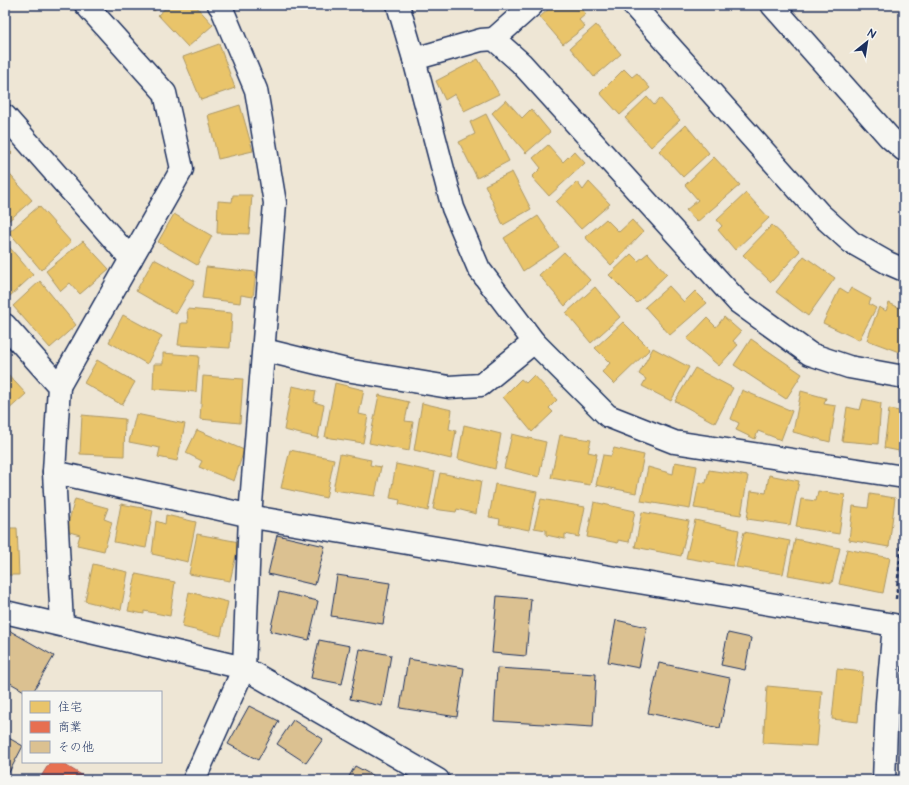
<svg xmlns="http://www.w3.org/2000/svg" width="909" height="785" font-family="'Architects Daughter','Klee One',sans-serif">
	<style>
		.homes { fill: #e9c46a; stroke: #ab9766 }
		.shops { fill: #e76f51; stroke: #aa5c55 }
		.building { fill: #dbc191; stroke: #1b2f5e }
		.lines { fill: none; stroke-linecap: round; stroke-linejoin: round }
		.minor-casing { stroke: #1b2f5e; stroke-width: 25 }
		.path { stroke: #1b2f5e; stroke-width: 2.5; stroke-dasharray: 4 3; stroke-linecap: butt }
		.minor { stroke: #f6f6f2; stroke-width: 22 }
	</style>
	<rect width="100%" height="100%" fill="#eee6d5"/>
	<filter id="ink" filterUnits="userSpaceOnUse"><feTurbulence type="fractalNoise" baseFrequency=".025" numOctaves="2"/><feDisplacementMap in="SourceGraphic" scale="8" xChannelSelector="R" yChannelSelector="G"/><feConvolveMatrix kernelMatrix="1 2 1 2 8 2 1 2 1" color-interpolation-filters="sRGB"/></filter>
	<g filter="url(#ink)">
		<g class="homes">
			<path d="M149 5H161L154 11Z"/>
			<path d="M169 5H195L213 25 188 47 158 15Z"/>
			<path d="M553 5H578L586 14 579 20 585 27 563 44 540 17Z"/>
			<path d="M596 25 621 54 594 77 570 48Z"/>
			<path d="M219 44 235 88 201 100 183 57Z"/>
			<path d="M478 59 499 94 464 111 455 94 445 100 436 81Z"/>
			<path d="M624 69 632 77 637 73 650 88 620 115 600 93Z"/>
			<path d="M647 97 654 105 660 98 680 120 651 147 625 118Z"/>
			<path d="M506 100 522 118 531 109 550 132 526 153 492 113Z"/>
			<path d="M240 105 253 151 218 159 208 115Z"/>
			<path d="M486 114 509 161 477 178 459 142 475 134 470 122Z"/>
			<path d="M686 125 709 153 683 177 659 151Z"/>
			<path d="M548 145 563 162 574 151 585 163 549 196 532 177 541 168 533 158Z"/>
			<path d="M5 146 12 153 5 159Z"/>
			<path d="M714 157 740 185 697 222 686 210 698 200 685 185Z"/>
			<path d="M5 169 32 200 6 223H5Z"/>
			<path d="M512 172 531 209 503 225 485 185Z"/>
			<path d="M577 182 583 190 589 182 610 204 581 229 556 202Z"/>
			<path d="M746 193 769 218 735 250 718 230 722 226 717 220Z"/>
			<path d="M233 195H252L249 234 217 233 218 201 232 202Z"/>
			<path d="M39 206 71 242 41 270 9 232Z"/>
			<path d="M174 214 212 236 197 265 158 242Z"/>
			<path d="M538 216 559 247 523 271 504 238Z"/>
			<path d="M606 219 619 232 632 220 643 232 611 265 585 237Z"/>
			<path d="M772 225 800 251 771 282 743 255Z"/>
			<path d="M83 241 109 269 80 294 70 283 61 291 46 271Z"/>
			<path d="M5 242 33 275 9 297 5 292Z"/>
			<path d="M564 252 590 280 565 306 539 275Z"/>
			<path d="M648 253 667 274 637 303 609 275 631 254 638 261Z"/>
			<path d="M804 256 835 278 808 316 776 292Z"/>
			<path d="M154 259 195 281 176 314 136 291Z"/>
			<path d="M206 267 256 272 253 297 241 295 240 303 202 298Z"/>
			<path d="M40 281 76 325 50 348 13 306Z"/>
			<path d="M669 286 684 302 695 291 707 303 670 335 645 307Z"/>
			<path d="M595 287 620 317 591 343 566 313Z"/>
			<path d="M840 288 848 293 851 288 871 299 869 304 876 308 859 340 823 323Z"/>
			<path d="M889 303 904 310V345H902L899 352 867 340 879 307 886 311Z"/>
			<path d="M187 309 232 313 230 348 178 345 181 323H188Z"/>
			<path d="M123 315 162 336 147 364 109 342Z"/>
			<path d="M724 317 741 332 733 341 738 345 719 366 687 339 707 318 716 327Z"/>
			<path d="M623 322 650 349 614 384 602 372 610 363 595 348Z"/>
			<path d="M751 339 802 374 786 399 734 365Z"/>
			<path d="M653 348 689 367 671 401 642 386 646 379 639 374Z"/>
			<path d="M163 353 199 356 196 392 153 389 154 364H163Z"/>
			<path d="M97 360 135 382 122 405 84 383Z"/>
			<path d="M695 368 733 388 715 423 675 401Z"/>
			<path d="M5 371 26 394 6 412 5 411Z"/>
			<path d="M534 375 557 400 549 408 553 412 532 432 503 397 521 379 526 383Z"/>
			<path d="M203 376 243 379 240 423 200 419Z"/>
			<path d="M335 383 364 390 359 414 368 416 363 443 325 437Z"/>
			<path d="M292 386 316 391 314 402 324 405 318 438 284 430Z"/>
			<path d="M742 390 792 411 781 440 758 431 755 439 736 430 739 423 731 419Z"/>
			<path d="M801 391 826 398 824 404 836 406 830 442 793 432Z"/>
			<path d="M379 395 409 402 405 421 413 422 409 451 369 443Z"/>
			<path d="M863 399 881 403 878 444 842 441 847 407 860 410Z"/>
			<path d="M422 403 452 410 449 429 456 431 451 459 414 450Z"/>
			<path d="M889 409 904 412V452L884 448Z"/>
			<path d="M136 414 185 424 177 461 158 457 160 448 129 442Z"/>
			<path d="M82 415 125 419 124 456 80 454Z"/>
			<path d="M464 425 501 434 495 469 458 459Z"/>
			<path d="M197 430 244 450 234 481 199 467 202 461 186 453Z"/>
			<path d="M512 434 546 442 539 477 504 468Z"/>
			<path d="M560 435 591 440 588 452 597 454 590 485 551 478Z"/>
			<path d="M614 448 644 455 636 493 596 485 603 455 611 456Z"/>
			<path d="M290 450 334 459 326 498 281 488Z"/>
			<path d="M340 454 371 460 370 465 381 467 375 496 333 490Z"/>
			<path d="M675 462 697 466 690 509 641 501 648 467 673 474Z"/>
			<path d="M396 464 435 472 428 511 399 504 400 500 390 498Z"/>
			<path d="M709 470 748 476 741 515 694 508 699 482 706 483Z"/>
			<path d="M440 473 481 481 476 514 457 509 456 512 433 509Z"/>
			<path d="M769 475 799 481 790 525 747 519 751 491 766 493Z"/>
			<path d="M495 484 537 492 529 530 499 524 500 519 489 517Z"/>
			<path d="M818 491 845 495 839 534 796 527 801 499 816 501Z"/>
			<path d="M870 494 895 498 889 547 849 540 853 506 868 508Z"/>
			<path d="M75 499 108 508 104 519 112 522 104 551 77 545 80 535 66 531Z"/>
			<path d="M541 499 585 507 579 537 565 534V539L546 535V530L534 528Z"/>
			<path d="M594 502 635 511 629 542 618 540V543L587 537Z"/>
			<path d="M121 504 153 510 146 548 114 542Z"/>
			<path d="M642 512 689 521 681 556 635 547Z"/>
			<path d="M166 515 196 522 188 562 152 554 156 521 165 524Z"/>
			<path d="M695 520 739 530 733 566 686 558Z"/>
			<path d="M5 528H17L19 575H5Z"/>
			<path d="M744 532 790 541 783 574 736 567Z"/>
			<path d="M197 534 239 542 230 581 189 574Z"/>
			<path d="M795 539 840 548 832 583 788 575Z"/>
			<path d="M847 549 890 558 883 593 839 584Z"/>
			<path d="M93 564 128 572 121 610 85 601Z"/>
			<path d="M136 574 175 582 170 616 144 611V614L128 611Z"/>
			<path d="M189 592 228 602 221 636 182 627Z"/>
			<path d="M837 669 863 672 858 722 832 719Z"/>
			<path d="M767 686 822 691 817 746 763 743Z"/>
		</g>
		<path class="shops" d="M50 762H60L90 780H39Z"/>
		<g class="building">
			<path d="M277 535 325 546 315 585 268 574Z"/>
			<path d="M337 575 390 583 383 624 331 616Z"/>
			<path d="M279 592 318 601 309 640 270 631Z"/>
			<path d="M497 596 531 599 526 656 492 653Z"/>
			<path d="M616 620 647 627 639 668 608 662Z"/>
			<path d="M5 628 54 656 33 692H26L5 680Z"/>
			<path d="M728 633 751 638 745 670 721 665Z"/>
			<path d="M319 640 350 646 342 684 311 678Z"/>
			<path d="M360 649 391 655 382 706 350 699Z"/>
			<path d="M408 659 464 668 457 717 400 708Z"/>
			<path d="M659 663 730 678 720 728 648 713Z"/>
			<path d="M497 668 596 674 593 727 494 721Z"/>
			<path d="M249 706 279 721 258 760 228 744Z"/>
			<path d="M293 720 323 739 306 763 277 744Z"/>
			<path d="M5 736 23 746 5 780Z"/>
			<path d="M355 766 381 780H347Z"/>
		</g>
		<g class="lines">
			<g class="minor-casing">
				<g id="minor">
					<path d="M398 5 414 59 453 208 479 269 534 342 608 416 674 442 904 477"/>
					<path d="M633 5 820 214 851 242 888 263 904 270"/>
					<path d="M772 5 889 137 904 150"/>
					<path d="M494 39 532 5"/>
					<path d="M414 59 481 40 494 39 521 63 738 302 810 354 849 367 904 377"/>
					<path d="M5 116 131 259"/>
					<path d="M5 325 59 386 54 472 62 624"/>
					<path d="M264 350 346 370 449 387 481 385 534 342"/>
					<path d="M59 386 182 169 165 93 86 5"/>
					<path d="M54 472 265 519 894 625 887 703 884 780"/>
					<path d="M5 612 244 668 438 780"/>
					<path d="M194 780 244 668 250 516 275 203 256 90 222 9 219 5"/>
				</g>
			</g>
			<path class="path" d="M896 599 904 516"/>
			<use href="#minor" class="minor"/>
		</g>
	</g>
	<rect width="909" height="785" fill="none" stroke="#f6f6f2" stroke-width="20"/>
	<rect x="10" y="10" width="889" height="765" fill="none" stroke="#1b2f5e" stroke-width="1.5" filter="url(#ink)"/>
	<rect x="22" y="691" width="140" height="72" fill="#f6f6f2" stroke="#9ea6b7"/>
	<rect x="30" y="701" width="20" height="12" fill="#e9c46a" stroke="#9ea6b7"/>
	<text x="58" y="711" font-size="12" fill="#1b2f5e">住宅</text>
	<rect x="30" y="721" width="20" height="12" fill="#e76f51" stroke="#9ea6b7"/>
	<text x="58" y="731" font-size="12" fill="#1b2f5e">商業</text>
	<rect x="30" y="741" width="20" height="12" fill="#dbc191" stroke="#9ea6b7"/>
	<text x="58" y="751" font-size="12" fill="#1b2f5e">その他</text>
	<g transform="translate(867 42) rotate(30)" stroke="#f6f6f2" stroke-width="3" paint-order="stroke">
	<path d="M0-3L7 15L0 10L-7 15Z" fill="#1b2f5e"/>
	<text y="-6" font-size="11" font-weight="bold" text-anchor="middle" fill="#1b2f5e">N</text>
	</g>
</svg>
